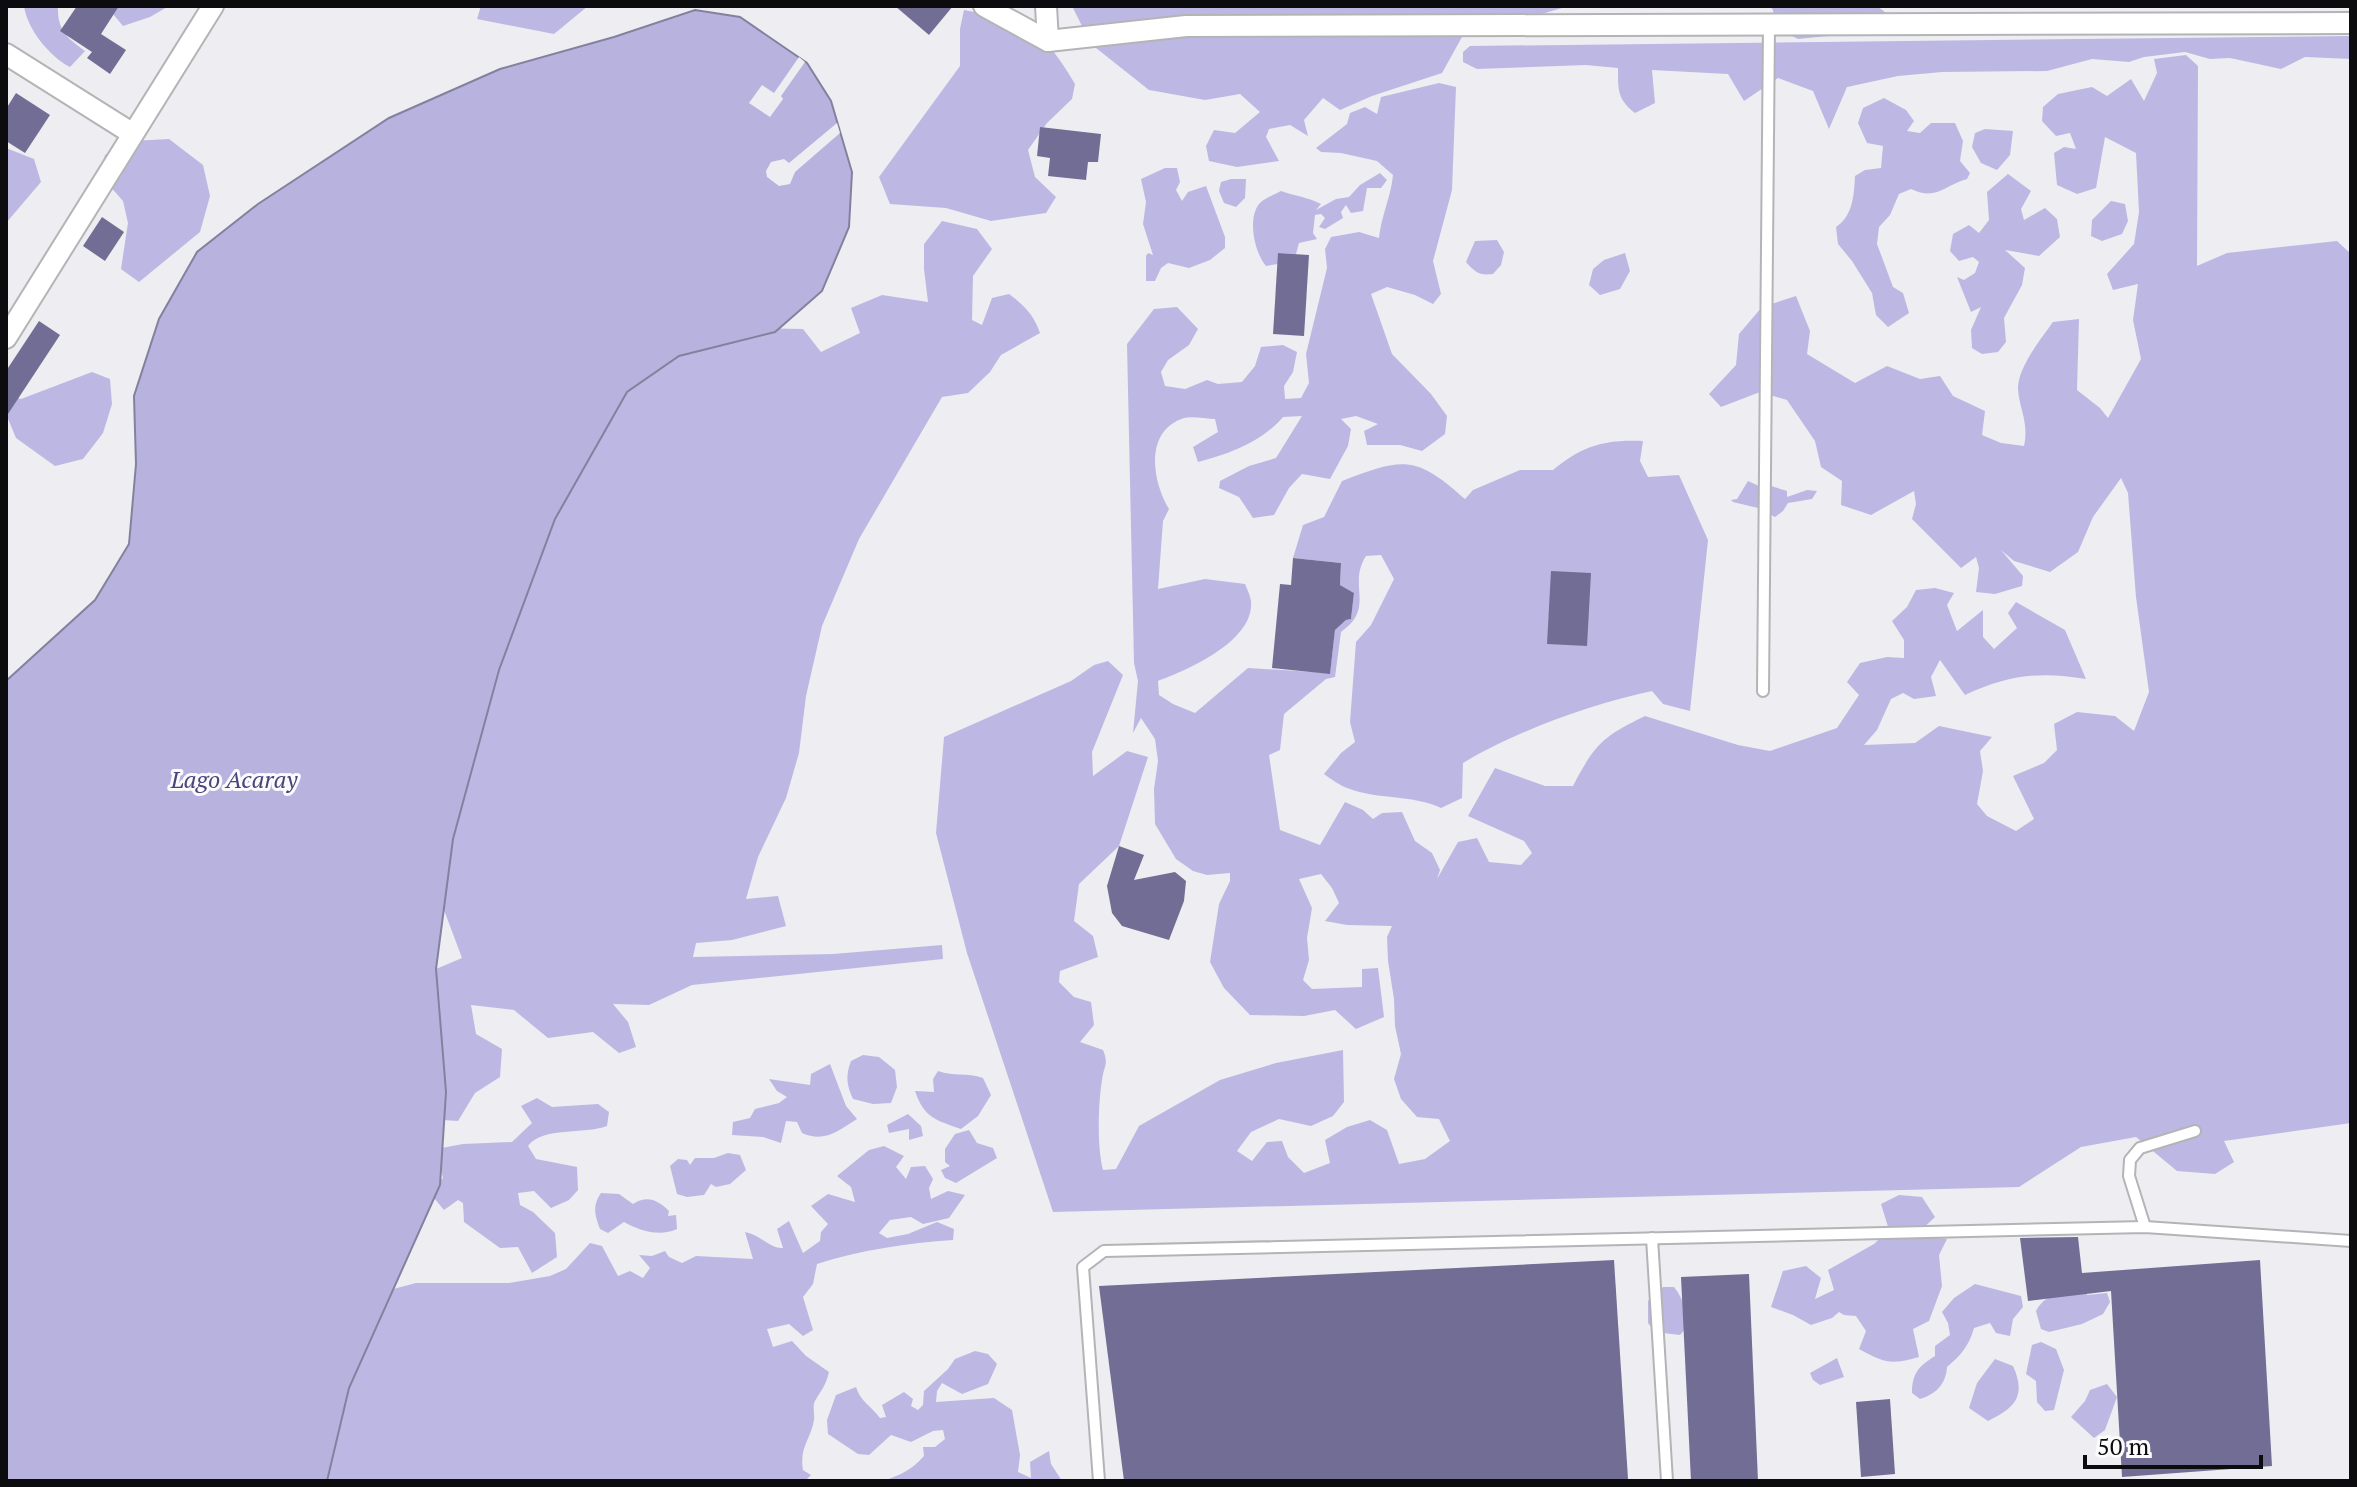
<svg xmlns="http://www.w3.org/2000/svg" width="2357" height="1487" font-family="'PT Serif',serif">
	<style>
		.forest { fill: #bcb8e3 }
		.water { fill: #b7b3de; stroke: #84819f; stroke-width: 2 }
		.pier { fill: #eeedf1 }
		.building { fill: #726d95 }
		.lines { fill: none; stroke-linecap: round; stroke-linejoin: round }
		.lane-casing { stroke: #b4b4b7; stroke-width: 14 }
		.street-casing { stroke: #b4b4b7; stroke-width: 24 }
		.lane { stroke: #fff; stroke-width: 10 }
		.street { stroke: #fff; stroke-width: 20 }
		.labels { text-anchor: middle; stroke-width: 6; stroke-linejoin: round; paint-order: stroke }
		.water-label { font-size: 24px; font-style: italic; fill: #4c437a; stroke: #fbfbfe }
	</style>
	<rect width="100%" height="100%" fill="#eeedf1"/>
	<g class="forest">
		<path d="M24 6H58C57 30 67 38 85 51L70 67C50 57 27 29 24 6Z"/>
		<path d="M117 6H169L150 17 123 26 113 14Z"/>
		<path d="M481 6H588L554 34 477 19Z"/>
		<path d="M1072 6H1569L1462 37 1442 73 1372 96 1340 110 1323 98 1304 120 1308 136 1290 125 1269 129 1266 137 1279 161 1237 167 1209 161 1206 146 1214 130 1235 133 1260 112 1240 94 1205 100 1149 90 1091 44Z"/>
		<path d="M1770 6H1877L1890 16 1851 33 1828 36 1798 39 1776 28 1773 10Z"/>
		<path d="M964 10C1029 23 1040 26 1075 84L1072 99 1047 123 1028 150 1035 177 1056 197 1046 213 991 221 946 208 890 204 879 177 960 66V29Z"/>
		<path d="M2351 36V59L2305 57 2281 69 2230 58 2210 59 2185 52 2144 57 2129 62 2092 59 2047 71 1942 72 1898 76 1847 87 1829 129 1813 91 1778 78 1744 101 1728 74 1652 70 1655 103 1635 113C1617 99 1618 89 1618 68L1586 65 1477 69 1463 62V52L1470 46Z"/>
		<path d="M2186 55 2198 66 2197 266 2227 253 2337 241 2351 254V1123L2224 1141 2234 1162 2215 1174 2177 1171 2136 1137 2081 1147 2019 1187 1053 1212 967 953 936 833 944 737 1071 681 1094 665 1108 661 1123 675 1092 752 1093 776 1127 751 1148 757 1119 846 1079 884 1074 921 1093 936 1098 957 1060 971 1059 982 1074 997 1091 1002 1094 1025 1080 1042 1103 1050C1109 1065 1104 1065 1102 1080 1098 1105 1097 1146 1103 1170L1116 1169 1139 1126 1220 1080 1276 1063 1343 1050 1344 1102 1333 1116 1311 1126 1279 1119 1251 1132 1237 1151 1252 1161 1267 1142 1282 1141 1288 1157 1304 1173 1330 1163 1325 1140 1347 1127 1370 1120 1387 1130 1399 1164 1425 1159 1450 1141 1439 1119 1417 1117 1401 1099 1394 1079 1401 1054 1395 1026 1394 999 1388 961 1387 937 1392 926 1347 925 1325 921 1339 903 1332 888 1321 874 1299 879 1312 908 1307 938 1309 960 1303 980 1312 989 1362 987V969L1378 968 1384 1017 1356 1029 1335 1010 1304 1016 1250 1015 1224 988 1210 962 1219 904 1230 881V873L1207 875 1193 871 1176 859 1155 824 1154 789 1158 761 1155 739 1141 718 1133 733 1138 681 1134 663 1127 344 1154 309 1177 307 1198 329 1189 345 1168 360 1161 372 1165 386 1185 389 1207 380 1218 384 1242 382 1255 366 1261 347 1283 345 1297 352 1293 372 1284 386 1285 399 1301 398 1309 383 1306 354 1327 268 1325 249 1331 237 1359 232 1379 238C1381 216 1391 197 1393 175L1377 161 1341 153 1321 152 1316 148 1347 124 1350 113 1365 107 1377 114 1381 97 1439 83 1456 87 1452 190 1433 261 1441 294 1433 304 1415 295 1387 287 1371 294 1392 354 1431 394 1447 416 1445 434 1422 451 1400 445H1367L1364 431 1378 424 1356 416 1341 419 1351 429 1348 446 1330 479 1302 474 1289 488 1274 515 1253 518 1239 497 1219 488 1220 481 1249 466 1276 458 1302 416 1283 417C1262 442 1229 454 1198 462L1193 447 1218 432 1215 419C1206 419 1193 416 1184 418 1144 431 1152 481 1169 509L1163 521 1158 589 1205 579 1245 584C1247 589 1251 597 1251 602 1254 641 1188 670 1158 681L1159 695 1173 704 1195 713 1248 668 1330 673 1335 630 1346 620 1351 619 1354 593 1340 585 1341 563 1293 558 1303 525 1324 517 1342 481C1403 457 1416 455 1465 499L1473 490 1520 470H1553C1581 446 1606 439 1643 441L1640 461 1648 477 1679 475 1708 540 1690 711 1663 704 1652 691C1591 704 1516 731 1463 763L1462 798 1441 808C1411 794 1377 800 1347 788 1339 785 1331 779 1324 774L1341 753 1355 742 1350 722 1356 642 1371 625 1394 579 1381 555 1366 556C1347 585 1376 608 1341 632L1335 677 1326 679 1284 714 1280 750 1269 755 1280 830 1320 845 1345 802 1363 810 1373 819 1382 813 1402 812 1415 841 1432 853 1440 870 1437 879 1458 842 1477 838 1489 862 1521 865 1532 853 1524 841 1468 816 1495 768 1545 786H1573C1595 744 1602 737 1645 716L1738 745 1770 751 1837 728 1859 695 1847 682 1860 663 1887 657 1904 658V640L1892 621 1907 607 1916 590 1935 588 1954 593 1947 605 1957 631 1983 610V637L1994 649 2017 628 2008 613 2016 602 2065 630 2086 679C2040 671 2008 675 1965 695L1940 660 1931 677 1936 696 1914 699 1903 693 1891 699 1877 730 1864 745 1915 743 1939 726 1992 737 1980 751 1983 771 1977 804 1987 816 2016 831 2034 819 2013 776 2044 763 2057 750 2054 724 2077 712 2115 716 2134 731 2149 692 2136 597 2128 493 2121 478 2093 517 2078 552 2050 572 2014 561 2001 550 2023 576 2022 586 1995 594 1976 592 1979 568 1976 557 1961 568 1912 519 1916 504 1914 491 1871 515 1841 505 1842 481 1821 467 1815 441 1787 400 1760 392 1721 407 1709 394 1736 365 1739 334 1762 307 1796 296 1810 331 1807 354 1855 383 1887 366 1920 379 1940 376 1953 396 1985 411 1982 435 2001 443 2024 446C2029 423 2020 411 2018 390 2017 368 2041 339 2053 322L2079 319 2077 390 2100 408 2108 418 2141 359 2133 320 2138 284 2113 290 2107 274 2134 244 2139 212 2136 153 2105 137 2096 188 2077 194 2057 185 2054 153 2064 147 2076 149 2070 133 2056 136 2042 121 2043 107 2058 94 2092 87 2107 96 2131 79 2144 101 2157 73 2154 59Z"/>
		<path d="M1884 98 1906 110 1914 121 1907 131 1920 133 1931 123H1955L1963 141 1960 161 1970 173 1967 179C1943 186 1936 201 1911 189L1899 194 1890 215 1879 227 1877 244 1893 287 1903 293 1909 313 1888 327 1876 315 1872 293 1852 261 1838 244 1836 227C1853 216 1854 195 1855 176L1865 170 1881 168 1883 146 1867 143 1858 123 1863 108Z"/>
		<path d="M1985 129 2013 131 2010 155 1997 170 1981 163 1972 147 1975 133Z"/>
		<path d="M169 139 203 165 210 196 200 232 139 282 121 269 128 223 123 201 100 175 105 155 132 141Z"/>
		<path d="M6 148 34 159 41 182 6 223Z"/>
		<path d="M1165 168H1177L1180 182 1176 190 1182 201 1188 192 1206 186 1225 237V248L1210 260 1189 268 1168 263 1161 268 1155 281H1146V256L1148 253 1153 255 1143 224 1146 202 1141 179Z"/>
		<path d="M1380 173 1387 180 1381 188H1367L1363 211 1351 213 1346 205 1341 212 1343 218 1325 229 1319 227 1325 218 1321 214 1315 215 1313 233 1317 239 1299 243 1296 254 1278 253V264L1266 266C1255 253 1247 220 1259 204 1264 198 1274 195 1281 191 1295 196 1308 197 1321 204L1316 210 1336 199 1349 197 1360 185Z"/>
		<path d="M2008 174 2031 191 2021 209 2024 220 2045 208 2057 219 2060 237 2039 256 2005 250 2025 268 2022 285 2004 318 2006 342 1998 352 1982 354 1972 348 1971 330 1981 307 1971 312 1957 277 1964 280 1975 273 1979 262 1973 257 1959 261 1950 251 1953 234 1969 225 1979 233 1989 220 1987 192Z"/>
		<path d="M1231 179H1246L1245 198 1236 207 1224 203 1219 191 1221 182Z"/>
		<path d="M2111 201 2125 204 2128 221 2122 234 2102 241 2091 236 2092 220Z"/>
		<path d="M942 221 977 229 992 249 973 276 972 320 982 325 992 298 1009 294C1024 305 1034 315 1040 333L1001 355 990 372 968 393 942 397 859 539 822 626 806 696 799 753 786 798 758 857 746 899 778 896 786 926 732 940 696 943 693 957 833 954 942 945 943 959 692 985 649 1005 613 1004 628 1022 636 1047 619 1053 593 1032 548 1038 514 1010 471 1005 476 1034 502 1049 500 1077 475 1093 458 1121 428 1119 436 969 462 958 444 910 437 840 450 735 624 378 743 328 803 329 821 352 860 333 851 308 882 295 928 302 924 269V244Z"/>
		<path d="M1497 240 1504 252 1501 265 1493 274C1479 276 1475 272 1466 262L1475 241Z"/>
		<path d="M1625 253 1630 271 1620 289 1600 295 1589 285 1593 269 1604 260Z"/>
		<path d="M92 372 110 379 112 404 103 433 83 459 55 466 16 438 6 414 15 397 21 399Z"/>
		<path d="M1748 481 1759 486 1763 497 1771 486 1787 491V497L1807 490 1817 491 1812 499 1788 503 1783 511 1775 517 1758 508 1733 502 1731 500 1737 499Z"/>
		<path d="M863 1055 879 1057 895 1070 897 1087 891 1103 873 1104 853 1099C847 1086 845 1076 851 1061Z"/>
		<path d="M830 1064 846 1106 857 1119C838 1131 824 1143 802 1133L797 1122 786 1121 781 1143 763 1137 732 1135 733 1122 750 1118 755 1109 779 1103 787 1097 777 1091 769 1079 810 1085 811 1074Z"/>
		<path d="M938 1071C954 1077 967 1072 983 1078L991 1095 978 1116 961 1129C936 1120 924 1118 915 1091L934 1092 933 1079Z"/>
		<path d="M537 1098 552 1107 598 1104 609 1112 607 1126C584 1135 543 1126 528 1146L536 1159 577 1167 578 1190 569 1200 551 1208 534 1191 518 1193 520 1205 533 1212 555 1233 557 1257 532 1273 518 1247 500 1248 464 1222 463 1203 458 1200 444 1210 429 1192 443 1178 436 1149 463 1144 512 1142 532 1123 521 1106Z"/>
		<path d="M908 1114 921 1126 923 1136 909 1140V1129L889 1133 887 1125Z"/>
		<path d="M969 1130 977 1143 993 1148 997 1158 956 1183 945 1178 941 1170 950 1166 945 1162V1149L955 1134Z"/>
		<path d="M884 1146 904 1156 896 1167 906 1179 911 1167 925 1166 933 1179 929 1188 931 1199 948 1191 965 1195 949 1218 923 1224 911 1217 890 1220 879 1233 887 1238 908 1234 937 1222 954 1229 953 1240C908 1243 860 1250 817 1264L813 1284 803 1297 813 1330 803 1336 789 1324 767 1329 773 1347 792 1341 806 1356 829 1372C826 1385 822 1389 815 1401 812 1407 815 1413 814 1420 811 1439 799 1447 803 1470L811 1475 805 1481H313L348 1301 416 1283H509L550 1276 566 1269 590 1243 602 1246 618 1276 630 1271 643 1278 650 1268 639 1255 652 1256 665 1251 669 1257 682 1263 696 1256 753 1259 745 1232C761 1235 770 1249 783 1248L777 1229 789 1221 803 1253 820 1241 821 1232 828 1224 811 1206 828 1194 855 1202 851 1187 837 1176 869 1150Z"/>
		<path d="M728 1153 740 1155 746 1170 730 1184 716 1187 711 1184 704 1195 687 1197 677 1194 670 1166 678 1159 687 1160 690 1165 695 1158H714Z"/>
		<path d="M601 1193 619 1194 633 1204C648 1195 657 1200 669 1211L668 1216 676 1215 677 1229C660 1237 640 1231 624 1222L608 1233 600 1229C595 1215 592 1206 601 1193Z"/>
		<path d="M1899 1195 1922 1197 1935 1217 1917 1234 1947 1239 1939 1255 1942 1286 1929 1321 1913 1329 1919 1357C1892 1365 1884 1363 1859 1349L1866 1331 1856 1316 1844 1315 1839 1312 1832 1318 1811 1325 1793 1315 1771 1307 1783 1271 1806 1266 1821 1278 1815 1299 1834 1290 1828 1270 1874 1244 1889 1230 1881 1204Z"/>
		<path d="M1975 1284 2021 1296 2023 1307 2013 1319 2010 1336 1996 1333 1990 1323 1974 1328C1969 1346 1961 1355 1947 1367 1946 1384 1936 1394 1920 1399L1912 1393C1912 1373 1919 1366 1935 1356V1346L1950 1335 1948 1323 1942 1312 1954 1298Z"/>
		<path d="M1663 1287H1674C1684 1300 1687 1311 1687 1327L1680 1335 1655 1332 1648 1323V1301Z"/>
		<path d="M2086 1289 2087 1295 2107 1293 2110 1302 2103 1314 2082 1324 2049 1332 2041 1329 2036 1311C2046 1292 2067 1291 2086 1289Z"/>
		<path d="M2041 1342 2056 1349 2064 1370 2054 1410 2045 1411 2037 1402 2036 1381 2026 1374 2032 1345Z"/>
		<path d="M975 1351 988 1354 997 1364 988 1384 962 1394 942 1383 937 1391 936 1402 994 1398 1012 1410 1020 1455 1018 1472 1031 1478 1030 1462 1049 1451 1051 1464 1062 1481H883C900 1475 912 1470 924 1456L923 1447H935L945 1439 943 1430 933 1431 911 1442 891 1435 869 1455 858 1454 828 1434 827 1420 836 1395 856 1387C860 1401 871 1406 880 1418L886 1417 882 1405 904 1392 913 1399 911 1406 918 1410 923 1405 924 1391 948 1369 955 1359Z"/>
		<path d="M1837 1358 1844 1377 1820 1385 1813 1380 1810 1373Z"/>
		<path d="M1995 1359 2013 1366C2027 1397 2014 1408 1988 1421L1969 1408 1977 1383Z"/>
		<path d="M2107 1384 2117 1397 2105 1430 2094 1438 2071 1417 2085 1401 2090 1390Z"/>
	</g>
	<path class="water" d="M695 10 740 17 807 63 831 101 852 172 849 227 822 291 775 332 679 356 627 392 555 519 499 670 453 839 436 969 446 1092 440 1185 349 1388 327 1481H6V681L95 600 129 544 136 464 134 396 159 319 197 252 258 204 389 118 500 69 614 37Z"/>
	<g class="pier">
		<path d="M799 57 805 62 781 96 783 99 770 117 749 103 762 85 774 93Z"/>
		<path d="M837 123 840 133 795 172 790 184 779 186 767 177 766 171 771 162 784 159 789 163Z"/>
	</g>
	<g class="building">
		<path d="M77 6H119L101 34 126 50 110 74 87 58 92 52 60 31Z"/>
		<path d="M895 6H953L929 35Z"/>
		<path d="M16 93 50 115 25 153 6 141V109Z"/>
		<path d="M1040 127 1101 134 1098 162H1088L1086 180 1048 176 1050 158 1037 156Z"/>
		<path d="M102 217 124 232 105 261 83 246Z"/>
		<path d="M1278 253 1309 255 1304 336 1273 334Z"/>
		<path d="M39 321 60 335 6 417V371Z"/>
		<path d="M1293 558 1341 563 1340 585 1354 593 1351 619 1346 620 1335 630 1330 674 1272 668 1280 584 1291 585Z"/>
		<path d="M1551 571 1591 573 1587 646 1547 644Z"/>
		<path d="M1119 846 1144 855 1134 880 1175 872 1186 881 1184 901 1169 940 1122 926 1112 913 1107 886Z"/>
		<path d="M2078 1237 2082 1273 2260 1260 2272 1466 2122 1477 2111 1291 2028 1301 2020 1238Z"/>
		<path d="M1614 1260 1628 1479 1124 1481 1099 1286Z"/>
		<path d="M1749 1274 1758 1481H1691L1681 1277Z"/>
		<path d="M1890 1399 1895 1474 1861 1477 1856 1402Z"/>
	</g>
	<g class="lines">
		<g class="lane-casing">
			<g id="lane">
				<path d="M1763 691 1769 27"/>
				<path d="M2145 1227 2129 1176 2130 1160 2140 1148 2195 1131"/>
				<path d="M1652 1238 1667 1481"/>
				<path d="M1099 1481 1083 1267 1104 1251 2145 1227 2351 1241"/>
			</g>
		</g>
		<g class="street-casing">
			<g id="street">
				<path d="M984 6 1048 41 1186 26 2351 23"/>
				<path d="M1046 6 1048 41"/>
				<path d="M6 54 133 134"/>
				<path d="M6 338 213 6"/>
			</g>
		</g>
		<use href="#lane" class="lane"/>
		<use href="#street" class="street"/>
	</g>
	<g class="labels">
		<g class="water-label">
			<text x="234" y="788">Lago Acaray</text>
		</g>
	</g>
	<rect width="2357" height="1487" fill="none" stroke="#0c0b0d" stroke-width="16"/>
	<path d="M2085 1455v12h176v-12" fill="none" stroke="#0c0b0d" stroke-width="4"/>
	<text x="2097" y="1455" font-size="24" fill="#0c0b0d" stroke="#fbfbfe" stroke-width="6" paint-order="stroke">50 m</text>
</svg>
